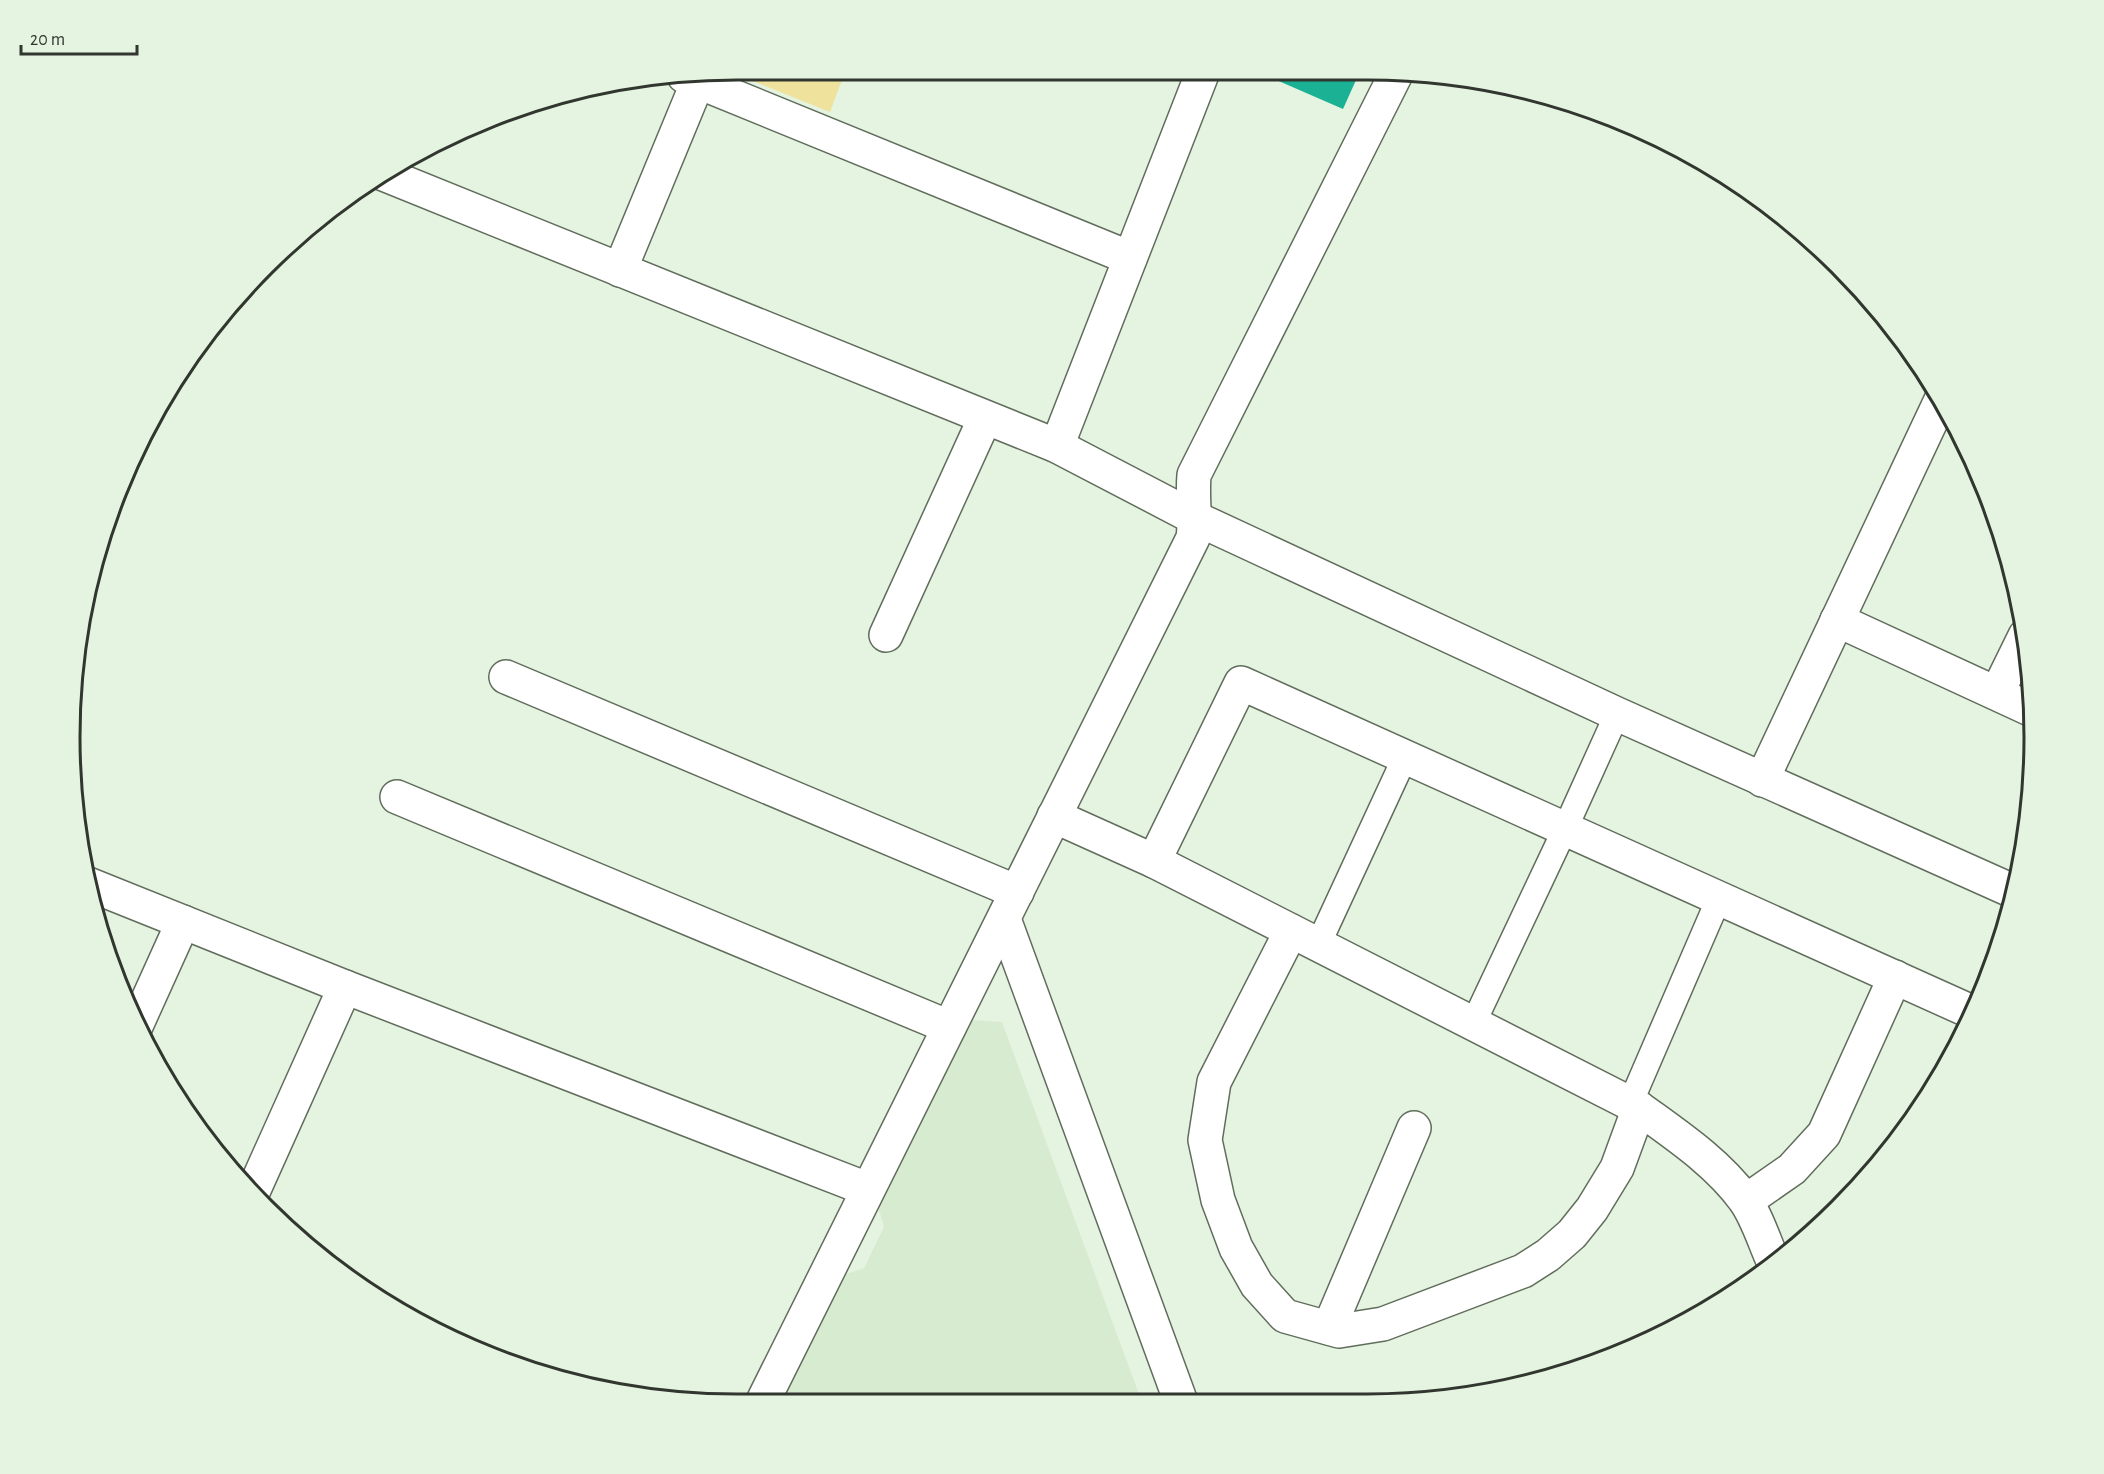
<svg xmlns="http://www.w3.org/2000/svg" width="2104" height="1474" font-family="'Alegreya Sans',sans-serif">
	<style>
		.built { fill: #d7ebd0 }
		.green { fill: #eee29c }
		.water { fill: #1ab194 }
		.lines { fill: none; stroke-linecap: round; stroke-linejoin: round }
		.service-casing { stroke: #616d5c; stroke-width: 27 }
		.minor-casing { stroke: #616d5c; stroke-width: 36 }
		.service { stroke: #fff; stroke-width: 24 }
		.minor { stroke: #fff; stroke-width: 33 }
		.rim { fill: none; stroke: #31362f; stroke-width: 3 }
	</style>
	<rect width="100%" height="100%" fill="#e5f4e0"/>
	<path class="built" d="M968 1020 1002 1022 1143 1405H777L841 1276 864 1268 884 1227 877 1203Z"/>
	<path class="green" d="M737 69H846L830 112 740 76Z"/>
	<path class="water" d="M1251 69H1361L1343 109Z"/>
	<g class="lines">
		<g class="service-casing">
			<g id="service">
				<path d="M1318 945 1405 757"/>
				<path d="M1473 1024 1565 829 1617 714"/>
				<path d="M1630 1104 1719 898"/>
			</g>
		</g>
		<g class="minor-casing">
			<g id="minor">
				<path d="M684 76 1130 258"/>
				<path d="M381 173 1057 446 1195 518 1617 714 2015 892"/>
				<path d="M620 270 701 74"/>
				<path d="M1057 446 1204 69"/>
				<path d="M1837 620 2032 710"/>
				<path d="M886 635 985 418"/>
				<path d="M506 677 1017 892"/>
				<path d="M1997 693 2025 636"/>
				<path d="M1762 780 1941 400"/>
				<path d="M397 797 949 1027"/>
				<path d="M1054 816 1154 861 1639 1108C1676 1135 1717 1162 1744 1199 1757 1216 1765 1244 1774 1263"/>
				<path d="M1154 861 1241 683 1974 1013"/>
				<path d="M88 884 345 987 867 1189"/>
				<path d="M1004 919 1182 1405"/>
				<path d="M1291 931 1214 1082 1205 1140 1218 1200 1236 1248 1257 1285 1285 1316 1339 1331 1383 1324 1523 1271 1548 1255 1572 1234 1592 1209 1617 1168 1639 1108"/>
				<path d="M136 1026 183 922"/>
				<path d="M252 1194 345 987"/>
				<path d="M1746 1201 1792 1169 1824 1134 1895 977"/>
				<path d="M1329 1328 1414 1128"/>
				<path d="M761 1405 1193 538C1196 516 1192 497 1194 475L1397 72"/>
			</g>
		</g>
		<use href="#service" class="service"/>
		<use href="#minor" class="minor"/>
	</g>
	<path d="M0 0H2104V1474H0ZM737 80H1367A657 657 0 0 1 2024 737V737A657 657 0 0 1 1367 1394H737A657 657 0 0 1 80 737V737A657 657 0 0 1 737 80Z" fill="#e5f4e0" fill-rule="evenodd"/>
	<path class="rim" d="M737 80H1367A657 657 0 0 1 2024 737V737A657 657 0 0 1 1367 1394H737A657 657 0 0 1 80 737V737A657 657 0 0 1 737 80Z"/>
	<path d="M21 45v9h116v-9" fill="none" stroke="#31362f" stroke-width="3"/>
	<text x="30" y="45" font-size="18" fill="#31362f" stroke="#e5f4e0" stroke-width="4.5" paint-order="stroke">20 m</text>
</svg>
